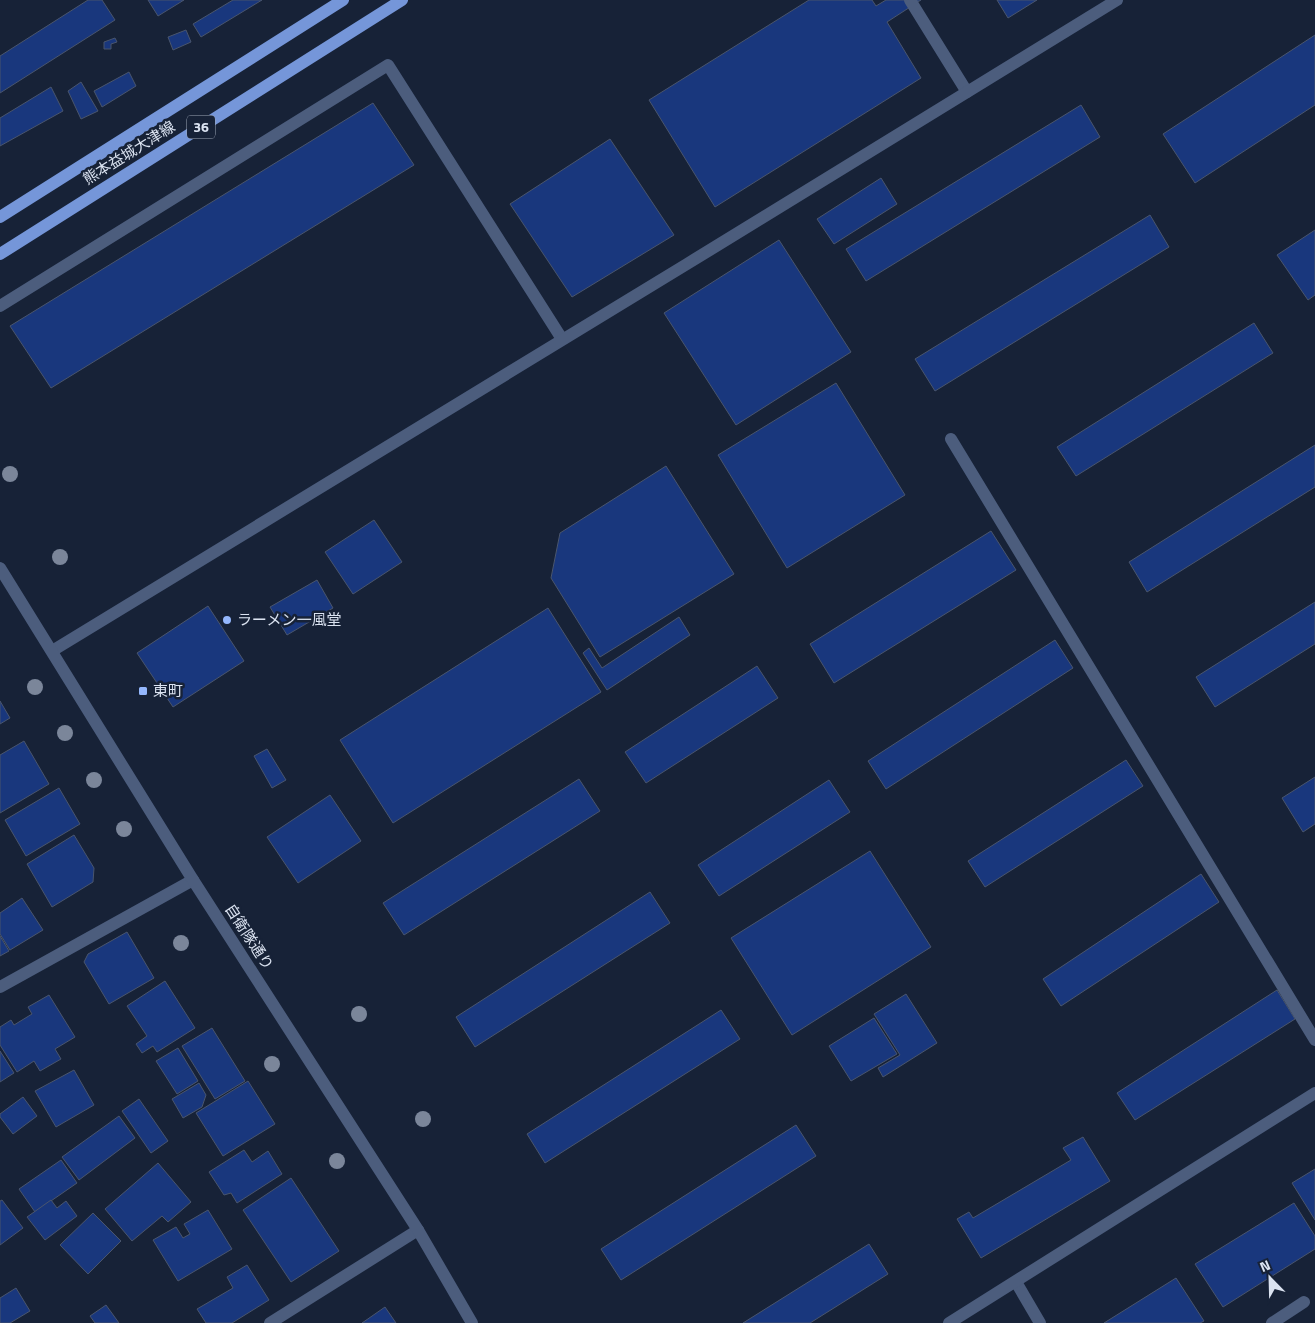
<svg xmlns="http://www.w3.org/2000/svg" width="1315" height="1323" font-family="'Titillium Web','Noto Sans JP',sans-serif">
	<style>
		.building { fill: #19377d; stroke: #49556d }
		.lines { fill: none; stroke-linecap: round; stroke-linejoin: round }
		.service { stroke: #4c5d7d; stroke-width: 12 }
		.minor { stroke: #4c5d7d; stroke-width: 12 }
		.tertiary { stroke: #4c5d7d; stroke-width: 12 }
		.primary { stroke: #7596d9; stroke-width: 12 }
		.tree { fill: #7b869a }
		.poi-dot { fill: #94b7fd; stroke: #172237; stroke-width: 2 }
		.labels { text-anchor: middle; stroke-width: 5; stroke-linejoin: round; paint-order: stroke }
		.shield { fill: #172237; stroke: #a0a9b9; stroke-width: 1 }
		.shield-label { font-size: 14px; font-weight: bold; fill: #dbe3f1 }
		.street-label { font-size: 15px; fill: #dbe3f1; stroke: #172237 }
		.poi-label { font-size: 15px; fill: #dbe3f1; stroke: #172237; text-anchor: start }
	</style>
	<rect width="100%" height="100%" fill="#172237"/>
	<g class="building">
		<path d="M88 0H102L115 20 0 93V56Z"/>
		<path d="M148 0H184L158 16Z"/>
		<path d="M233 0H262L201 37 193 24Z"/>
		<path d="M809 0H872L876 6 886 0H921L887 22 921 78 715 207 649 100Z"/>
		<path d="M997 0H1037L1008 18Z"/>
		<path d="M186 30 191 42 173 50 168 37Z"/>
		<path d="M1315 35V105L1195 183 1163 134Z"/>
		<path d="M115 38 117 42 111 44V49H104V42Z"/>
		<path d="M129 72 136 86 102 107 94 91Z"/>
		<path d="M81 82 98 111 81 119 68 91Z"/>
		<path d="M51 87 63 111 0 146V118Z"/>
		<path d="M373 103 414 165 51 388 10 326Z"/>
		<path d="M1081 105 1100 137 866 281 846 249Z"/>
		<path d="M610 139 674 235 572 297 510 204Z"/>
		<path d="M881 178 897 204 834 244 817 219Z"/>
		<path d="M1150 215 1169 247 935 391 915 359Z"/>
		<path d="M1315 230V295L1308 300 1277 255Z"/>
		<path d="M779 240 851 352 736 425 664 313Z"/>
		<path d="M1254 323 1273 353 1076 476 1057 447Z"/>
		<path d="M836 383 905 495 787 568 718 455Z"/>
		<path d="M1315 445V487L1147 592 1129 562Z"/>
		<path d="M666 466 734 574 600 657 551 578 560 533Z"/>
		<path d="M374 520 402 562 353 594 325 552Z"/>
		<path d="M991 531 1016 570 834 683 810 644Z"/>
		<path d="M317 580 333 608 287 635 270 607Z"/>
		<path d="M1315 602V644L1215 707 1196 677Z"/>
		<path d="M208 606 244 661 173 707 137 653Z"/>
		<path d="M548 608 601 692 393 823 340 740Z"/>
		<path d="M679 617 690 635 607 690 583 653 589 648 602 668Z"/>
		<path d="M1055 640 1073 668 886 789 868 761Z"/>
		<path d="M757 666 778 698 646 783 625 752Z"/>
		<path d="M0 701 10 718 0 724Z"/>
		<path d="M24 741 49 784 0 813V755Z"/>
		<path d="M267 749 286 780 272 788 254 756Z"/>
		<path d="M1126 760 1143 786 985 887 968 861Z"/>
		<path d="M1315 777V824L1303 832 1282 798Z"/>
		<path d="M579 779 600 811 404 935 383 903Z"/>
		<path d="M829 780 850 812 719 896 698 865Z"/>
		<path d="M59 788 80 824 26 856 5 820Z"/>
		<path d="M330 795 361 841 298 883 267 837Z"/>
		<path d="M74 835 94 868 93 882 52 907 27 864Z"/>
		<path d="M870 851 931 947 792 1035 731 938Z"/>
		<path d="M1201 874 1219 902 1061 1006 1043 979Z"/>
		<path d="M650 892 670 923 475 1047 456 1017Z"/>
		<path d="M22 898 43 930 10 950 0 934V913Z"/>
		<path d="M127 932 154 978 109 1004 84 962 88 954Z"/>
		<path d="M0 936 9 951 0 956Z"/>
		<path d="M165 981 195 1028 157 1052 153 1046 142 1053 136 1044 147 1036 127 1006Z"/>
		<path d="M1277 990 1295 1019 1135 1120 1117 1093Z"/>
		<path d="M906 994 937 1043 883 1077 878 1068 900 1055 874 1014Z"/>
		<path d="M49 995 75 1037 55 1049 61 1059 40 1071 34 1061 17 1072 0 1045V1027L11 1020 14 1025 32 1014 28 1007Z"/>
		<path d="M721 1010 740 1039 545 1163 527 1134Z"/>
		<path d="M874 1018 897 1054 851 1081 829 1046Z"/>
		<path d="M212 1028 245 1081 215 1099 182 1046Z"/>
		<path d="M178 1048 198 1081 177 1094 156 1061Z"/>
		<path d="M0 1051 14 1073 0 1082Z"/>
		<path d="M74 1070 94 1105 56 1127 35 1091Z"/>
		<path d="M248 1081 275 1124 223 1156 196 1113Z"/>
		<path d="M199 1083 206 1095 202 1107 183 1118 172 1099Z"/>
		<path d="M23 1097 37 1116 13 1134 0 1117V1114Z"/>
		<path d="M139 1099 168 1141 151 1153 122 1111Z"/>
		<path d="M119 1116 135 1138 79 1180 62 1157Z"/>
		<path d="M796 1125 816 1156 621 1280 601 1249Z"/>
		<path d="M1083 1137 1110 1181 981 1258 957 1219 969 1212 973 1218 1071 1160 1063 1148Z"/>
		<path d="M244 1150 252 1162 268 1151 282 1174 237 1203 231 1193 224 1195 209 1172Z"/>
		<path d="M61 1160 77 1183 35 1212 19 1189Z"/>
		<path d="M158 1163 191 1202 168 1222 162 1216 132 1241 105 1209Z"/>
		<path d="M1315 1169V1220L1292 1183Z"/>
		<path d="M291 1178 339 1251 291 1282 243 1210Z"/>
		<path d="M2 1200 23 1228 0 1245V1201Z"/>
		<path d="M51 1200 57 1208 66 1201 77 1216 45 1240 27 1217Z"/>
		<path d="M1294 1203 1315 1236V1249L1223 1307 1195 1264Z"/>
		<path d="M208 1210 232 1249 178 1281 153 1240 176 1227 183 1238 190 1234 184 1224Z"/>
		<path d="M93 1213 121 1241 88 1274 60 1245Z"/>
		<path d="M869 1244 888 1274 810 1323H743Z"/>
		<path d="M247 1265 269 1300 232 1323H206L197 1309 233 1288 227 1277Z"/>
		<path d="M1176 1278 1204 1321 1200 1323H1104Z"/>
		<path d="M16 1288 30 1311 10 1323H0V1298Z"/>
		<path d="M106 1305 119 1323H95L90 1316Z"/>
		<path d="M385 1307 396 1323H362Z"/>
	</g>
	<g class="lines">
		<g class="service">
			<path d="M910 0 967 92"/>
			<path d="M0 306 388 65 562 339"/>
		</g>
		<g class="minor">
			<path d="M951 439 1315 1040"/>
			<path d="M52 651 687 264 1117 0"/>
			<path d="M0 987 193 880"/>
			<path d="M1016 1282 1040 1323"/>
			<path d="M270 1323 418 1230"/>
			<path d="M949 1323 1315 1093"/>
			<path d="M1272 1323 1304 1302"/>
		</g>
		<path class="tertiary" d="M0 568 193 880 418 1230 472 1323"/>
		<g class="primary">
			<path d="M0 217 343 0"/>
			<path d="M0 254 402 0"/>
		</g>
	</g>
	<g class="tree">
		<circle cx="10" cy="474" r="8"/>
		<circle cx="60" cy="557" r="8"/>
		<circle cx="35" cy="687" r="8"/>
		<circle cx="65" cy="733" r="8"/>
		<circle cx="94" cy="780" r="8"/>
		<circle cx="124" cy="829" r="8"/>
		<circle cx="181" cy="943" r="8"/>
		<circle cx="359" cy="1014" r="8"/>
		<circle cx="272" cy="1064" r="8"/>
		<circle cx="423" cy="1119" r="8"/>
		<circle cx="337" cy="1161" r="8"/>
	</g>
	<g class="poi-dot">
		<circle cx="227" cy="620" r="5"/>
		<rect x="138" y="686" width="10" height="10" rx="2.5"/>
	</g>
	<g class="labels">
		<rect class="shield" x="187" y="115.5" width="28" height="23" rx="4"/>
		<g class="shield-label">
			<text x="201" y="132">36</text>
		</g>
		<g class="street-label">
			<text transform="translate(129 153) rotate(-32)" y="5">熊本益城大津線</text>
			<text transform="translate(249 937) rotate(57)" y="5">自衛隊通り</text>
		</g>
		<g class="poi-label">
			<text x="237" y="625">ラーメン一風堂</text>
			<text x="153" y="696">東町</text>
		</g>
	</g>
	<g transform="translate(1270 1278) rotate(337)" stroke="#172237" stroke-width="4" paint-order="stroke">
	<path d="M0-4L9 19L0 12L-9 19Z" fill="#dbe3f1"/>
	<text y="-8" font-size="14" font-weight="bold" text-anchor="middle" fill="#dbe3f1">N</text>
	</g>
</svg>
